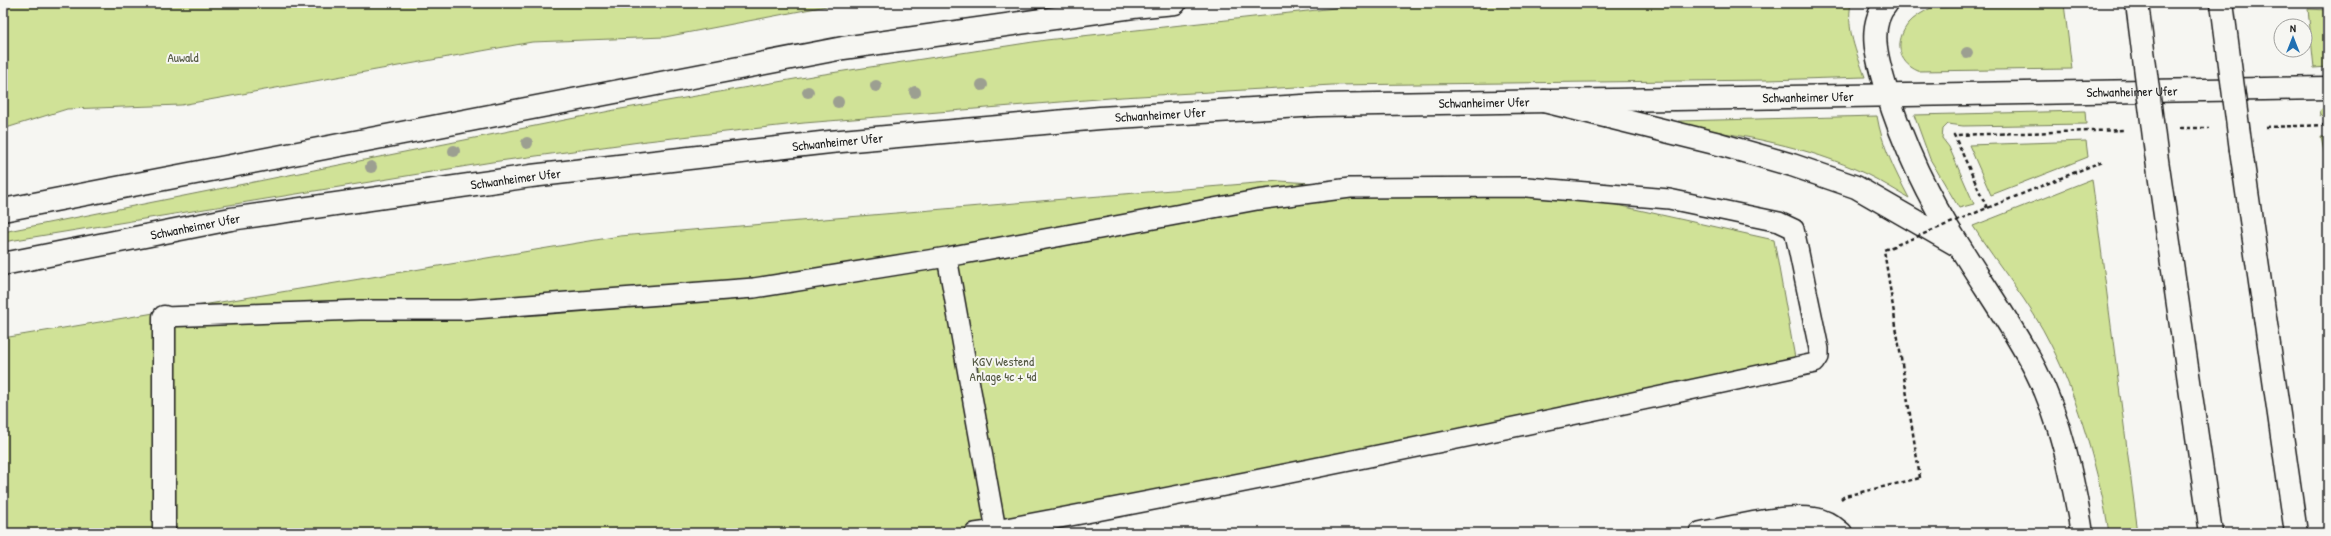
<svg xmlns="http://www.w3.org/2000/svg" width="2331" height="536" font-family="'Patrick Hand',sans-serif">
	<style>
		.green { fill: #d0e297; stroke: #767f5a }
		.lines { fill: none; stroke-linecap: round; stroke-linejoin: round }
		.service-casing { stroke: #1c1c1c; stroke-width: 22 }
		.minor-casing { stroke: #1c1c1c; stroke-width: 25 }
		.tertiary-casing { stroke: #1c1c1c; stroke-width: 25 }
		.secondary-casing { stroke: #1c1c1c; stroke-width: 25 }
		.motorway-casing { stroke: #1c1c1c; stroke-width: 25 }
		.path { stroke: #1c1c1c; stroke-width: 2.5; stroke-dasharray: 4 3; stroke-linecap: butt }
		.service { stroke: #f6f6f2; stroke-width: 19 }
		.minor { stroke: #f6f6f2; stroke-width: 22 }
		.tertiary { stroke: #f6f6f2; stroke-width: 22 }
		.secondary { stroke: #f6f6f2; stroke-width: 22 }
		.motorway { stroke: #f6f6f2; stroke-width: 22 }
		.motorway-bridge-casing { stroke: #1c1c1c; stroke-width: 25; stroke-linecap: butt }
		.path-bridge { stroke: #1c1c1c; stroke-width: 2.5; stroke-dasharray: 4 3; stroke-linecap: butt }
		.motorway-bridge { stroke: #f6f6f2; stroke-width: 22 }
		.tree { fill: #9c9f91 }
		.labels { text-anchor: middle; stroke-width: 4; stroke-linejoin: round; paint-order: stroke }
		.park-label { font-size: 13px; fill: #525741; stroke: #f6f6f2 }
		.street-label { font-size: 13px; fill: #1c1c1c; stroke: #f6f6f2 }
	</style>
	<rect width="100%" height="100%" fill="#f6f6f2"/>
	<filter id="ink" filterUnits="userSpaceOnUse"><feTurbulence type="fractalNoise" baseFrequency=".025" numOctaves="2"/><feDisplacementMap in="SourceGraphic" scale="8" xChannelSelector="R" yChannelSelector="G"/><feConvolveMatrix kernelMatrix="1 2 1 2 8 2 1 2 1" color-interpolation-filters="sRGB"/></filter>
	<g filter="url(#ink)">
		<g class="green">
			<path d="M3 3H842L665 37 532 42 181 105 67 109 3 129Z"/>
			<path d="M1380 3H1851C1846 30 1856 51 1865 77L1768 80 1332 85 1122 97 804 123 647 141 492 162 3 242V232L615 110 818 75 1046 40Z"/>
			<path d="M2064 4 2072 69 1918 71C1897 62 1895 41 1908 24 1914 17 1923 12 1931 8Z"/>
			<path d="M2308 9 2328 10V67L2314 68Z"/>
			<circle cx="2324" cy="113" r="4.5"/>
			<path d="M2085 111 2086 124 1963 126 1948 124 1943 129 1942 138 1949 147 1974 204 1959 208 1930 159 1914 115Z"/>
			<path d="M1877 116C1882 146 1895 171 1909 198 1895 190 1881 181 1866 174 1807 146 1742 135 1678 126V121Z"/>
			<path d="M2321 137H2328V171Z"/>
			<path d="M2086 141 2088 157 1991 195 1969 145Z"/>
			<path d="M2092 179 2138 533H2109C2100 475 2078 398 2051 345 2030 302 1998 266 1973 226Z"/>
			<path d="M1280 181 1603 202 1774 240 1798 375 1010 533H3V338L620 236Z"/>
		</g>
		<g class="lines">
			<g class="service-casing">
				<g id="service">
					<path d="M164 317 360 310H461L754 288 947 257 1257 200 1350 188 1527 187 1669 199 1779 222 1794 229 1819 349V357L1815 363C1543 422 1270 479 996 530L947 257"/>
					<path d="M975 533 996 530"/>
				</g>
			</g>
			<g class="minor-casing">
				<path id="minor" d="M164 317V533"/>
			</g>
			<g class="tertiary-casing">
				<path id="tertiary" d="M1701 533C1732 528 1785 514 1814 519 1824 520 1834 527 1841 533"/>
			</g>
			<g class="secondary-casing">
				<g id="secondary">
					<path d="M3 210 843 48 1133 7 1175 3"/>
					<path id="s1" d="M3 264 231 219 531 176 830 142 1100 118 1318 105 2328 88"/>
				</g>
			</g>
			<g class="motorway-casing">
				<g id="motorway">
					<path d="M1887 3C1866 26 1878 62 1886 89 1903 145 1928 198 1960 247 1985 288 2014 328 2036 371 2061 420 2073 479 2082 533"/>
					<path d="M1544 101 1719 144 1792 165 1856 187 1957 245"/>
					<path d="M2241 150 2296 533"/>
					<path d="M2156 153 2211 533"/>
				</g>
			</g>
			<g class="path">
				<path d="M2266 127 2328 125"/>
				<path d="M2180 128H2209"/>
				<path d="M1987 208 1954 135 2125 130"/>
				<path d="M1841 499 1845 496 1920 478"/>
			</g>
			<use href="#service" class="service"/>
			<use href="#minor" class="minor"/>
			<use href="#tertiary" class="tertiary"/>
			<use href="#secondary" class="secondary"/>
			<use href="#motorway" class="motorway"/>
			<g class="motorway-bridge-casing">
				<g id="motorway-bridge">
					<path d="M2137 3 2156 153"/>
					<path d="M2222 3 2241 150"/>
				</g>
			</g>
			<path class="path-bridge" d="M1920 478 1884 250 2103 161"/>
			<use href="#motorway-bridge" class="motorway-bridge"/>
		</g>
		<g class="tree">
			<circle cx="1967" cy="53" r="6"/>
			<circle cx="982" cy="85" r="6"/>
			<circle cx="876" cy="86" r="6"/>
			<circle cx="808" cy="92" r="6"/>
			<circle cx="915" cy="92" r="6"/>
			<circle cx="838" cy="102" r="6"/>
			<circle cx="527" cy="143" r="6"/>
			<circle cx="454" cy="151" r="6"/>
			<circle cx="371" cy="167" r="6"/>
		</g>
	</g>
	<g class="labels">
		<g class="park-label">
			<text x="183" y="62">Auwald</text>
			<text x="1003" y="366">KGV Westend<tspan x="1003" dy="15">Anlage 4c + 4d</tspan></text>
		</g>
		<g class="street-label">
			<text dy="5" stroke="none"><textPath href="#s1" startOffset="2140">Schwanheimer Ufer</textPath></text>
			<text dy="5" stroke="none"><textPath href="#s1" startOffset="1816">Schwanheimer Ufer</textPath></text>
			<text dy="5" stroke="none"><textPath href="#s1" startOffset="1492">Schwanheimer Ufer</textPath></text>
			<text dy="5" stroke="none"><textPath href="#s1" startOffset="1168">Schwanheimer Ufer</textPath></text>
			<text dy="5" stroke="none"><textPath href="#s1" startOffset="844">Schwanheimer Ufer</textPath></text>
			<text dy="5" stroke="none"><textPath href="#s1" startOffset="520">Schwanheimer Ufer</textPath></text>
			<text dy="5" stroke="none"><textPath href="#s1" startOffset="196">Schwanheimer Ufer</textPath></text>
		</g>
	</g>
	<rect width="2331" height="536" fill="none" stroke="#f6f6f2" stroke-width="16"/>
	<rect x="8" y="8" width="2315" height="520" fill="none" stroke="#1c1c1c" stroke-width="1.5" filter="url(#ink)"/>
	<g transform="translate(2293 38)"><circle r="19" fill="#f6f6f2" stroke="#9f9f9c"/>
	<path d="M0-3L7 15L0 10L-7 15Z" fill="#1f6fb2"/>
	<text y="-6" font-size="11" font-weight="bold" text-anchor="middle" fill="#1c1c1c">N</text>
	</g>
</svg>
